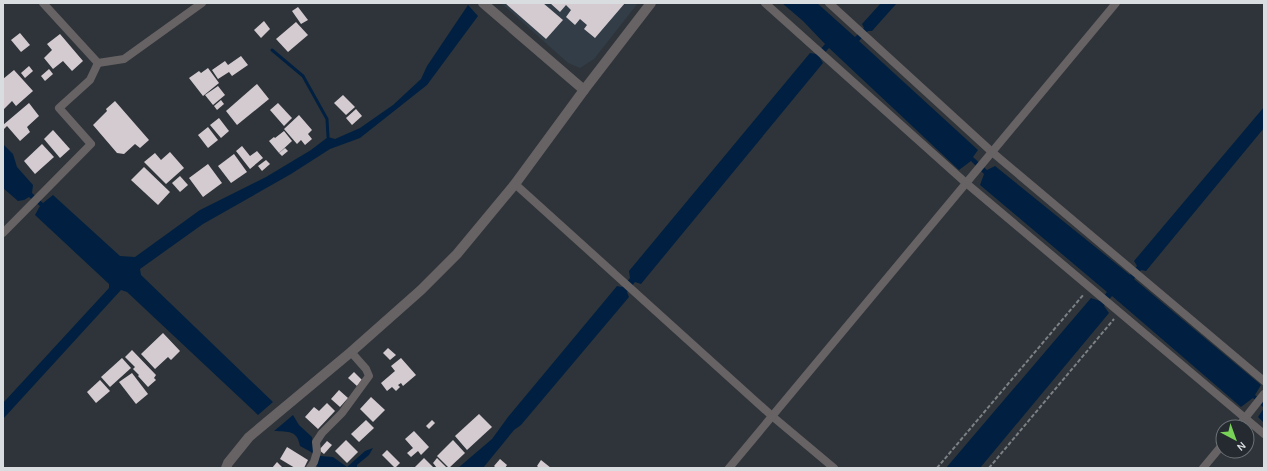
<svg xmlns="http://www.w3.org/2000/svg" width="1267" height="471" font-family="Karla,sans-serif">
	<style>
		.built { fill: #323d47 }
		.water { fill: #012041 }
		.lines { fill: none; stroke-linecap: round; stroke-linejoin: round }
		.stream { stroke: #012041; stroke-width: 3 }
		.building { fill: #d4cbd1 }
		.path { stroke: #7b8185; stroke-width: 2; stroke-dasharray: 4 2; stroke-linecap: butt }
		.minor { stroke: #676263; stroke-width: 8 }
		.tertiary { stroke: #676263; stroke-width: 10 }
	</style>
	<rect width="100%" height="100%" fill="#2e3439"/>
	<path class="built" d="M501 3H638L594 59 580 68 568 63Z"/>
	<g class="water">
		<path d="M782 3H817L855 37 864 28 862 24 881 3H897L872 31H868L859 41 978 150 973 157 987 170 995 166 1130 275 1137 266 1134 261 1264 107V128L1146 271 1141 270 1134 279 1261 385 1255 395 1264 402V423L1258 417 1264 408 1253 398 1241 407 1112 296 1104 306 1109 313 980 468H946L1091 298 1100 301 1107 292 980 185 984 174 971 161 959 170 829 48 820 58 823 63 641 284 635 282 627 292 629 297 521 425 514 430 483 468H458L492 439 508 417 617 286 622 287 630 278 629 271 810 53 816 54 825 44 803 21Z"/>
		<path d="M468 5 478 16 427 85 360 138 330 149 291 174 203 224 140 269 141 275 273 402 258 415 127 292 121 290 3 419V403L109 288V284L35 215 40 206 29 197 24 200 18 201 3 188V144L13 154 17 167 33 185 32 193 43 203 53 195 120 256 135 257 200 210 266 177 311 150 328 137 335 139 360 128 393 105 421 79 427 66Z"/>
		<path d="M293 415 299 425 312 437 314 450 320 456 333 457 347 467 365 451 373 448 369 455 357 465V468H322L316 466 317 460 311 452 300 446C297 430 289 432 274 431Z"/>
	</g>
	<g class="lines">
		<path class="stream" d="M272 50 303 76 327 119 328 137"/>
	</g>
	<g class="building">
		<path d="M505 3H543L563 20 546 39Z"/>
		<path d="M550 3H625L595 38 584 29 587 25 580 19 575 25 566 17 571 10 566 5 560 12Z"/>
		<path d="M298 7 308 20 301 24 292 11Z"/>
		<path d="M264 21 270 29 261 38 254 30Z"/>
		<path d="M296 22 308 35 288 52 276 39Z"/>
		<path d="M20 33 30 45 21 52 11 40Z"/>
		<path d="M60 34 83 61 72 71 63 61 53 69 44 58 52 50 47 44Z"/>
		<path d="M241 56 248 65 232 76 229 72 218 79 212 70 225 61 228 65Z"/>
		<path d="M29 66 33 71 25 78 21 73Z"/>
		<path d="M208 68 219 83 203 96 189 78 199 71 201 73Z"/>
		<path d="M49 69 53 74 45 81 41 76Z"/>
		<path d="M14 70 33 91 16 106 12 101 3 110V79Z"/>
		<path d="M257 84 269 99 237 125 226 111Z"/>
		<path d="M218 86 225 95 213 105 205 95Z"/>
		<path d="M343 95 355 107 346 115 334 103Z"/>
		<path d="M221 100 224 104 217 110 214 106Z"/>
		<path d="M115 101 149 140 140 148 135 144 124 154 117 153 93 125 107 111 106 109Z"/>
		<path d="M29 103 39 116 27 127 30 132 20 141 7 126 3 130V125Z"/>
		<path d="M278 103 292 118 284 126 270 110Z"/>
		<path d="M356 109 362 116 352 125 346 118Z"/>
		<path d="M299 115 312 130 308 134 312 139 305 145 301 140 297 144 284 129Z"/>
		<path d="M219 118 229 131 221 138 210 125Z"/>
		<path d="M208 127 218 140 208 148 198 135Z"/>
		<path d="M53 130 70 149 60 158 44 139Z"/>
		<path d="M284 131 292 141 279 153 269 141 274 137 275 138Z"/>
		<path d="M42 144 54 157 35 174 24 161Z"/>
		<path d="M242 146 250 156 257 151 263 158 250 169 236 151Z"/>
		<path d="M285 148 288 151 282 156 279 153Z"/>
		<path d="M170 152 184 168 166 184 144 162 155 153 161 160Z"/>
		<path d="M234 154 247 172 231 183 218 166Z"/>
		<path d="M266 160 270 164 262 171 258 166Z"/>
		<path d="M208 164 222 183 203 197 189 178Z"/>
		<path d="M144 167 170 192 158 205 131 180Z"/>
		<path d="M180 176 188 185 180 192 172 183Z"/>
		<path d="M163 333 180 351 171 360 168 357 155 369 141 354Z"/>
		<path d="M388 348 396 355 390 360 383 353Z"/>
		<path d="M132 350 156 375 154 378 156 380 148 387 138 376 139 375 133 369 135 367 125 357Z"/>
		<path d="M122 358 131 368 110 387 101 377Z"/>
		<path d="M401 358 416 375 403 386 401 383 398 385 400 387 396 391 392 387 387 391 381 383 395 371 391 366Z"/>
		<path d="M354 372 362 380 357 386 348 378Z"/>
		<path d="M132 373 148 394 136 404 119 382Z"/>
		<path d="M100 380 110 391 96 403 87 392Z"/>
		<path d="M339 390 348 398 340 407 331 399Z"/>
		<path d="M371 397 385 410 373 422 360 409Z"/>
		<path d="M327 403 335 411 318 429 305 417 314 407 319 411Z"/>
		<path d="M479 414 492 427 467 450 455 436Z"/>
		<path d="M366 420 374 428 359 442 351 434Z"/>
		<path d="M432 420 435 423 429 429 426 426Z"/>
		<path d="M414 431 429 447 421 455 418 451 411 457 407 453 413 448 405 439Z"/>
		<path d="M346 440 358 452 347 463 335 451Z"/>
		<path d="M453 440 465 453 449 468 437 456Z"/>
		<path d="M327 441 332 445 324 454 319 450Z"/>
		<path d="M287 447 308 460 304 468H295L280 459Z"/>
		<path d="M387 450 400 463 395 468 382 455Z"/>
		<path d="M424 458 434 468H414Z"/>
		<path d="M437 458 447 468H437L433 463Z"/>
		<path d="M500 459 507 465 505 468H496L494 466Z"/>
		<path d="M541 460 551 468H539L537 466Z"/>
		<path d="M277 462 283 468H272Z"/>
	</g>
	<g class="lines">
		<g class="path">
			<path d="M937 468 1084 294"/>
			<path d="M989 468 1114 319"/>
		</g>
		<g class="minor">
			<path d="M43 3 98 63"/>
			<path d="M765 3 966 183 1264 434"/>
			<path d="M829 3 992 152 1264 381"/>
			<path d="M98 63 124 59 202 3"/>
			<path d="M515 184 772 416 834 468"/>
			<path d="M3 233 91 144 59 108 90 80 98 63"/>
			<path d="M1238 427 1264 394"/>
			<path d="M310 468 314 462 317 452 316 442 322 433 342 413 369 376 366 369 351 352"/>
			<path d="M729 468 1116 3"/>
			<path d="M1203 468 1223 444"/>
		</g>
		<g class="tertiary">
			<path d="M483 3 584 90"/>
			<path d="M226 468 228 463 249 437 351 352 421 290 457 254 515 184 584 90 651 3"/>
		</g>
	</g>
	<rect width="1267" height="471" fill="none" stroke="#d9dde0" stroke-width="8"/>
	<g transform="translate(1235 439) rotate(139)"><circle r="19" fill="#242a2f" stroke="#6c7276"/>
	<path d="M0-3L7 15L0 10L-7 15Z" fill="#78d258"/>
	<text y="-6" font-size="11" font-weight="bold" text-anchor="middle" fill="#d9dde0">N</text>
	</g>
</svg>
